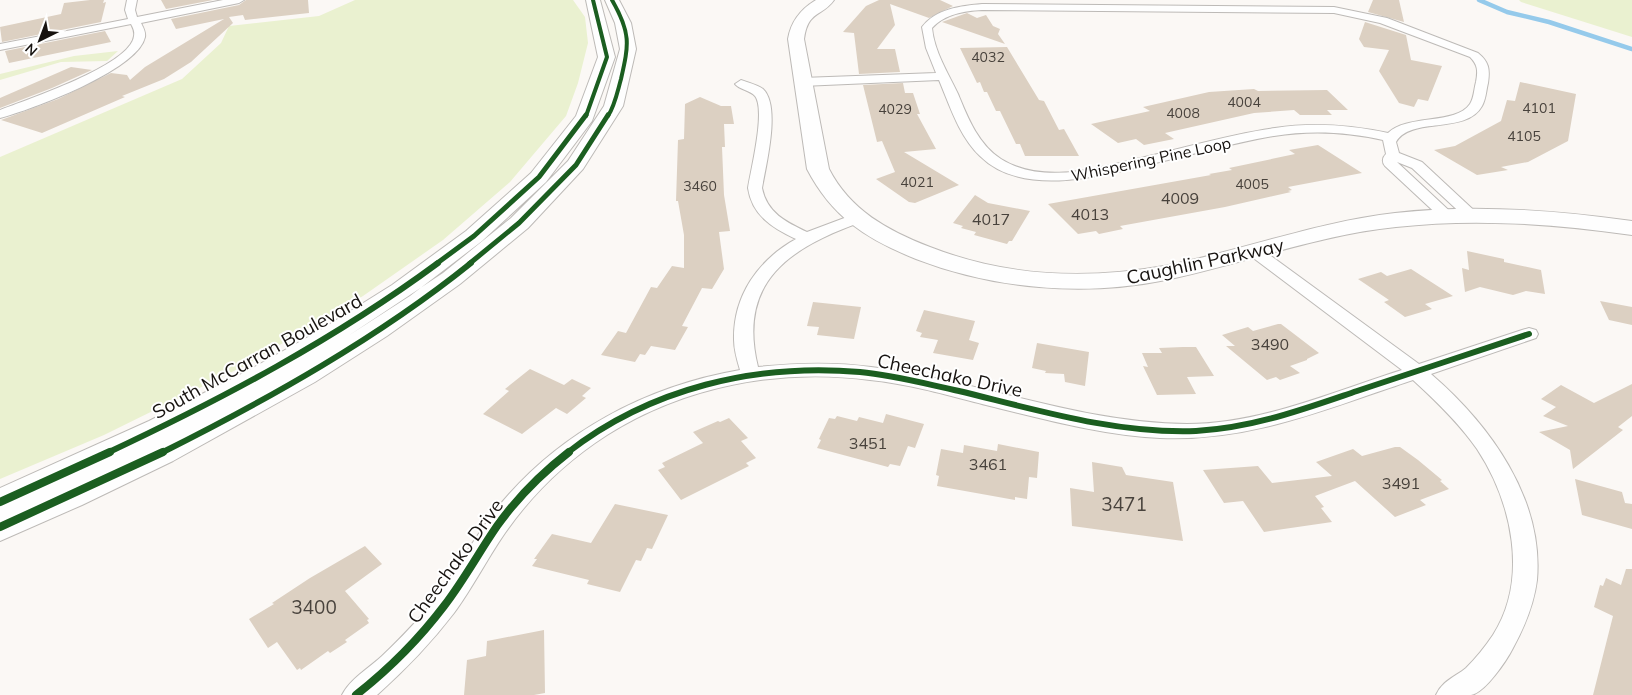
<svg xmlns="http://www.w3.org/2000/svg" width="1632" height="695" font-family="Mulish,sans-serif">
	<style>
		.green { fill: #eaf1d0 }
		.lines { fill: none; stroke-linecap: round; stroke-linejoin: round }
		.stream { stroke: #95caeb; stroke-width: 4.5 }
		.building { fill: #dcd0c2 }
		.street-casing { stroke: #bdbab7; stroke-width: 2 }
		.secondary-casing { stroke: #bdbab7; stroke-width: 2 }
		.primary-casing { stroke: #bdbab7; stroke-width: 2 }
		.street { fill: #fefefe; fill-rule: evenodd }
		.secondary { fill: #fefefe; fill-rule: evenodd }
		.primary { fill: #fefefe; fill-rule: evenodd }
		.cycleway-far3-casing { stroke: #fff; stroke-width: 5.5 }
		.cycleway-far2-casing { stroke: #fff; stroke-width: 8 }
		.cycleway-far1-casing { stroke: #fff; stroke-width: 9 }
		.cycleway-casing { stroke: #fff; stroke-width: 11 }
		.cycleway-far3 { stroke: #1b5e20; stroke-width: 4 }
		.cycleway-far2 { stroke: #1b5e20; stroke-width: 5 }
		.cycleway-far1 { stroke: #1b5e20; stroke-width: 6 }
		.cycleway { stroke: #1b5e20; stroke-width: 8 }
		.labels { text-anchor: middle; stroke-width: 4; stroke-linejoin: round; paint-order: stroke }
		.far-number-label { font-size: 14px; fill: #48423c }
		.far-street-label { font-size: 16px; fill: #171310; stroke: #fff }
		.number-label { font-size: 16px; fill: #48423c }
		.street-label { font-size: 19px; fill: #171310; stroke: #fff }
		.near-number-label { font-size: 19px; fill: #48423c }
	</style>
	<rect width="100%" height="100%" fill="#fbf8f5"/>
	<g class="green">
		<path d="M355 0H573L585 17 588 43 578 83 566 116 510 182 443 240 363 296 244 366 104 435 0 479V157L182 79 221 43 229 26 319 16Z"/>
		<path d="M1519 0H1632V37L1521 2Z"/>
		<path d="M118 51 107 61 61 62 0 80V74L74 56Z"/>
	</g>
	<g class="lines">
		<path class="stream" d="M1479 0 1507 12 1549 22 1632 49"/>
	</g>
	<g class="building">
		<path d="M90 0H104L103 3 106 2 101 22 2 42 0 27 61 14 64 3Z"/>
		<path d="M161 0H213L166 9Z"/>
		<path d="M246 0H308L309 13 245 20 243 15 229 17 233 23 191 62 164 79 122 96 125 97 42 133 1 120 58 99 111 73 127 75 130 80 145 67 224 19 176 29 171 19 239 5Z"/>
		<path d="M879 0H940L953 6 929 18 890 4 895 25 877 49H895L900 72 859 74 854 33 843 32 866 6Z"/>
		<path d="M1373 0H1399L1404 22 1368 12Z"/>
		<path d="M967 13 977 18 986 15 993 26 1000 29 998 34 1005 44 942 22Z"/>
		<path d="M1365 22 1406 35 1411 60 1442 66 1428 101 1418 99 1414 107 1399 103 1379 71 1389 50 1364 47 1359 39Z"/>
		<path d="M105 31 111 42 9 63 5 51Z"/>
		<path d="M1007 47 1039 100 1044 101 1059 130 1064 129 1079 156H1025L1020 144H1016L1000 111H996L987 92H984L980 82 977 83 960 48Z"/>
		<path d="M71 67 92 70 52 88 0 108V98Z"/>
		<path d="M1520 82 1576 94 1568 141 1528 162 1501 167 1508 170 1477 175 1434 150 1455 146 1501 121 1507 100 1515 101Z"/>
		<path d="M903 83 905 93H913L920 114H917L936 149 904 152 959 185 915 203 909 202 876 179 895 172 882 141 877 142 863 85Z"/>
		<path d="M1254 89 1258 91 1327 90 1348 110H1327L1332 115H1300L1294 110 1254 113 1165 133 1174 139 1144 145 1136 139 1118 143 1091 124 1150 111 1143 107 1209 92Z"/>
		<path d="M700 97 721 106H731L734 124H724L725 147H722L724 195 730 231 719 232 724 269 712 289 702 288 682 326 688 327 675 350 651 346 645 355 640 354 635 362 601 355 618 331 626 333 651 287 657 288 672 266 684 268V235L678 201H676L678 140 684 139 685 104Z"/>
		<path d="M1318 145 1362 173 1288 187 1292 190 1288 191 1291 192 1225 207 1120 226 1123 229 1099 234 1096 231 1078 234 1048 204 1211 175 1209 174 1232 170 1229 168 1295 154 1289 150Z"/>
		<path d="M975 195 988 203 1030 211 1012 241H1009L1007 244 974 235 976 232 961 228 963 226 953 223Z"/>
		<path d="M1467 251 1504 259V262L1541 270 1545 294 1526 291 1513 295 1480 287 1465 292 1462 268 1469 270Z"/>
		<path d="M1411 269 1453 296 1425 304 1432 309 1405 317 1384 302 1389 300 1358 279 1381 272 1387 276Z"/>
		<path d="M1600 301 1632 307V325L1609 320Z"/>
		<path d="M813 302 861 307 854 339 817 335 819 327 807 326Z"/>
		<path d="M924 310 975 321 969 340 979 343 973 360 933 353 938 340 920 337 922 333 916 331Z"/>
		<path d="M1278 324H1281L1319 353 1307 359V360L1290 366 1300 373 1280 380 1276 377 1267 380 1226 346H1235L1222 335 1248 327 1253 331Z"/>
		<path d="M1037 343 1089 352 1085 386 1065 382 1064 374 1045 373 1046 371 1032 368Z"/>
		<path d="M1183 347H1196L1214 376 1187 377 1196 394 1157 395 1143 366 1148 367 1142 353H1162L1159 348Z"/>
		<path d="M530 369 564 385 572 379 591 388 582 396 586 398 567 414 556 408 522 434 483 414 509 391 505 389Z"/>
		<path d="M1632 384V416L1618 427 1623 430 1573 469 1570 450 1539 432 1568 426 1543 416 1556 407 1541 399 1561 385 1594 403Z"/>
		<path d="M886 414 924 424 915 448 908 446 900 466 890 464 888 467 817 448 821 440 819 439 829 418 835 419 837 416 857 421 859 417 883 423Z"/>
		<path d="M729 418 748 438 741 441 756 458 746 463 749 466 681 500 658 470 665 467 662 463 703 443 693 432 718 421 720 422Z"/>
		<path d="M998 444 1039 452 1037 478 1029 477 1027 499 1015 497V500L937 486 939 476 936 475 941 449 963 453 964 445 997 451Z"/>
		<path d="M1395 447H1400L1418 460 1442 480 1440 481 1449 489 1420 500 1426 505 1395 517 1355 481 1315 496 1324 507 1321 508 1332 522 1264 532 1243 501 1224 503 1203 470 1258 466 1272 483 1332 476 1316 462 1353 449 1362 456Z"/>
		<path d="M1092 462 1122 467 1126 475 1173 482 1183 541 1072 526 1070 488 1094 492Z"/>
		<path d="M1575 479 1622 492 1625 503 1632 504V529L1582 515Z"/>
		<path d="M615 504 668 515 652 549 647 548 641 561 636 560 620 592 587 584 589 580 532 566 537 559H534L552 534 591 543Z"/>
		<path d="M365 546 382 564 345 591 369 619 367 620 369 623 345 640 347 642 330 653 328 651 301 670 300 668 297 670 277 642 268 648 249 619 274 604 272 603 310 578Z"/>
		<path d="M1626 569H1632V695H1593L1613 616 1594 607 1600 585 1603 586 1606 578 1621 585Z"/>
		<path d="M544 630 545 693 534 695H464L467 660 486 656 487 641Z"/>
	</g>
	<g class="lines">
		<g class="street-casing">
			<g id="street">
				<path d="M127 0H137L135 10 137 17 223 0H244L239 3 141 23C143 27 146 32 145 37 138 70 31 110 0 118V110C26 100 131 65 134 36 135 31 133 28 131 24L0 50V44L128 19 125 10Z"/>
				<path d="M982 4 1334 7 1387 18 1478 53C1489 62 1490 69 1488 83 1486 91 1486 99 1482 106 1466 135 1411 116 1396 142L1399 153 1422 162 1480 216 1477 219H1467L1412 168 1397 162 1456 217 1453 220H1443L1385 166C1382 162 1382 158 1386 154L1383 140C1348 132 1310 130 1274 136 1233 143 1192 155 1151 164 1102 176 1022 198 980 156 959 136 950 106 939 80L802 86 796 82 802 78 936 73 926 48 922 27C936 9 960 6 982 4ZM982 10 1334 13 1380 23 1470 57C1478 65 1478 71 1476 82 1474 89 1474 98 1470 104 1456 125 1407 114 1388 133 1350 125 1313 122 1275 128 1231 134 1188 147 1145 157 1101 167 1044 186 1001 159 978 144 968 118 958 94 948 73 934 51 932 28 945 14 964 11 982 10Z"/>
				<path d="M741 80C747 82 758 85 763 89 781 106 766 165 762 188 767 213 786 222 807 232L855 214 861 216 863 219 861 222C789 248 737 282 758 367 796 363 834 362 871 367 978 380 1078 423 1187 424 1261 424 1332 392 1402 370L1248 254 1246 251 1248 248H1260L1419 364 1522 330 1529 328 1536 330 1538 334 1536 338 1431 374C1489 424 1544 498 1537 580 1534 604 1525 626 1513 648 1507 660 1485 693 1471 695 1460 695 1447 695 1436 695 1442 681 1455 677 1466 668 1476 658 1485 647 1493 635 1529 579 1512 502 1477 449 1459 423 1436 401 1413 380 1328 408 1252 442 1160 438 1101 435 1043 419 986 405 947 395 909 384 870 380 779 368 685 386 607 435 568 460 532 494 505 533 487 559 473 587 454 613 431 643 405 670 377 695H342C350 679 369 668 382 656 396 643 409 629 422 615 450 581 471 542 498 507 558 433 646 386 740 370 737 360 734 350 734 340 733 296 758 260 796 239 772 228 752 215 748 188 751 169 766 110 755 96 750 90 740 90 735 84Z"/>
			</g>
		</g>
		<g class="secondary-casing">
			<path id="secondary" d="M816 0H834C822 17 808 10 804 39L829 169C850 210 888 231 930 247 1004 276 1085 280 1164 266 1241 251 1316 222 1395 213 1474 204 1554 210 1632 221V235C1554 224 1475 218 1396 227 1317 235 1243 264 1166 280 1083 297 994 289 916 259 866 239 832 217 807 169L788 39C791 21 801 9 816 0Z"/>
		</g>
		<g class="primary-casing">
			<path id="primary" d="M586 0H600L615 57 592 121 546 182 482 241 410 296 348 336 443 273 511 218 568 161 604 106 620 49 615 23 605 0H619L631 23 636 49 623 106 583 169 528 228 460 284 387 336 315 382 173 461 82 505 0 541V488L149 421 251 369 317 332 392 285 466 231 531 173 576 116 598 57Z"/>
		</g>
		<use href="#street" class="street"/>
		<use href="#secondary" class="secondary"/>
		<use href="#primary" class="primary"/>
		<g class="cycleway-far3-casing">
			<g id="cycleway-far3">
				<path d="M586 116 607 57 593 0"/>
				<path d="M608 116C615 105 617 93 621 79 629 44 631 33 612 0"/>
			</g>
		</g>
		<g class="cycleway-far2-casing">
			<g id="cycleway-far2">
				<path d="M436 264 474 236 539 177 586 115"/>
				<path d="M469 264 519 223 576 165 608 115"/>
			</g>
		</g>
		<g class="cycleway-far1-casing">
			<g id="cycleway-far1">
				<path d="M107 453C222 399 335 339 438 263"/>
				<path d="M161 453C267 400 378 338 471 263"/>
				<path d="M567 453C650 388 756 363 860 372 894 375 926 384 959 391 1037 410 1116 434 1196 431 1253 428 1304 409 1357 391 1414 372 1472 353 1529 334"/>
			</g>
		</g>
		<g class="cycleway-casing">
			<g id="cycleway">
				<path d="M0 502 110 452"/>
				<path d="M0 527 163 452"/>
				<path d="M356 695C389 669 419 639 444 606 464 580 479 552 497 526 517 498 542 473 569 452"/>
			</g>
		</g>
		<use href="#cycleway-far3" class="cycleway-far3"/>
		<use href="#cycleway-far2" class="cycleway-far2"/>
		<use href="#cycleway-far1" class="cycleway-far1"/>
		<use href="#cycleway" class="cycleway"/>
	</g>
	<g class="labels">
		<g class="far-number-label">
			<text x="988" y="62">4032</text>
			<text x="1244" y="107">4004</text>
			<text x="1539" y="113">4101</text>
			<text x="895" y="114">4029</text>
			<text x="1183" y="118">4008</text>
			<text x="1524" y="141">4105</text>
			<text x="917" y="187">4021</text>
			<text x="1252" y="189">4005</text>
			<text x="700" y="191">3460</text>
		</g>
		<g class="far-street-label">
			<text transform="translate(1151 159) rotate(-12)" y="6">Whispering Pine Loop</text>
		</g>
		<g class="number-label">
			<text x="1180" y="204">4009</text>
			<text x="1090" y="220">4013</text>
			<text x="991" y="225">4017</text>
			<text x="1270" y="350">3490</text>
			<text x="868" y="449">3451</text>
			<text x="988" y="470">3461</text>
			<text x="1401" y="489">3491</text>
		</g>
		<g class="street-label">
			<text transform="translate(1205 261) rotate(-12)" y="7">Caughlin Parkway</text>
			<text transform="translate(257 356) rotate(-29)" y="7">South McCarran Boulevard</text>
			<text transform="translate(950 375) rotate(12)" y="7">Cheechako Drive</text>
			<text transform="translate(455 561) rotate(-54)" y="7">Cheechako Drive</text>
		</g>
		<g class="near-number-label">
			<text x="1124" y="511">3471</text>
			<text x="314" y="614">3400</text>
		</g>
	</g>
	<g transform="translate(40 40) rotate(222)" stroke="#ffffff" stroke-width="4" paint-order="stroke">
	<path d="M0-4L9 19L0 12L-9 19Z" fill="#171310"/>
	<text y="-8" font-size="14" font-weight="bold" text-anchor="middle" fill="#171310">N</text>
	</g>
</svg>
